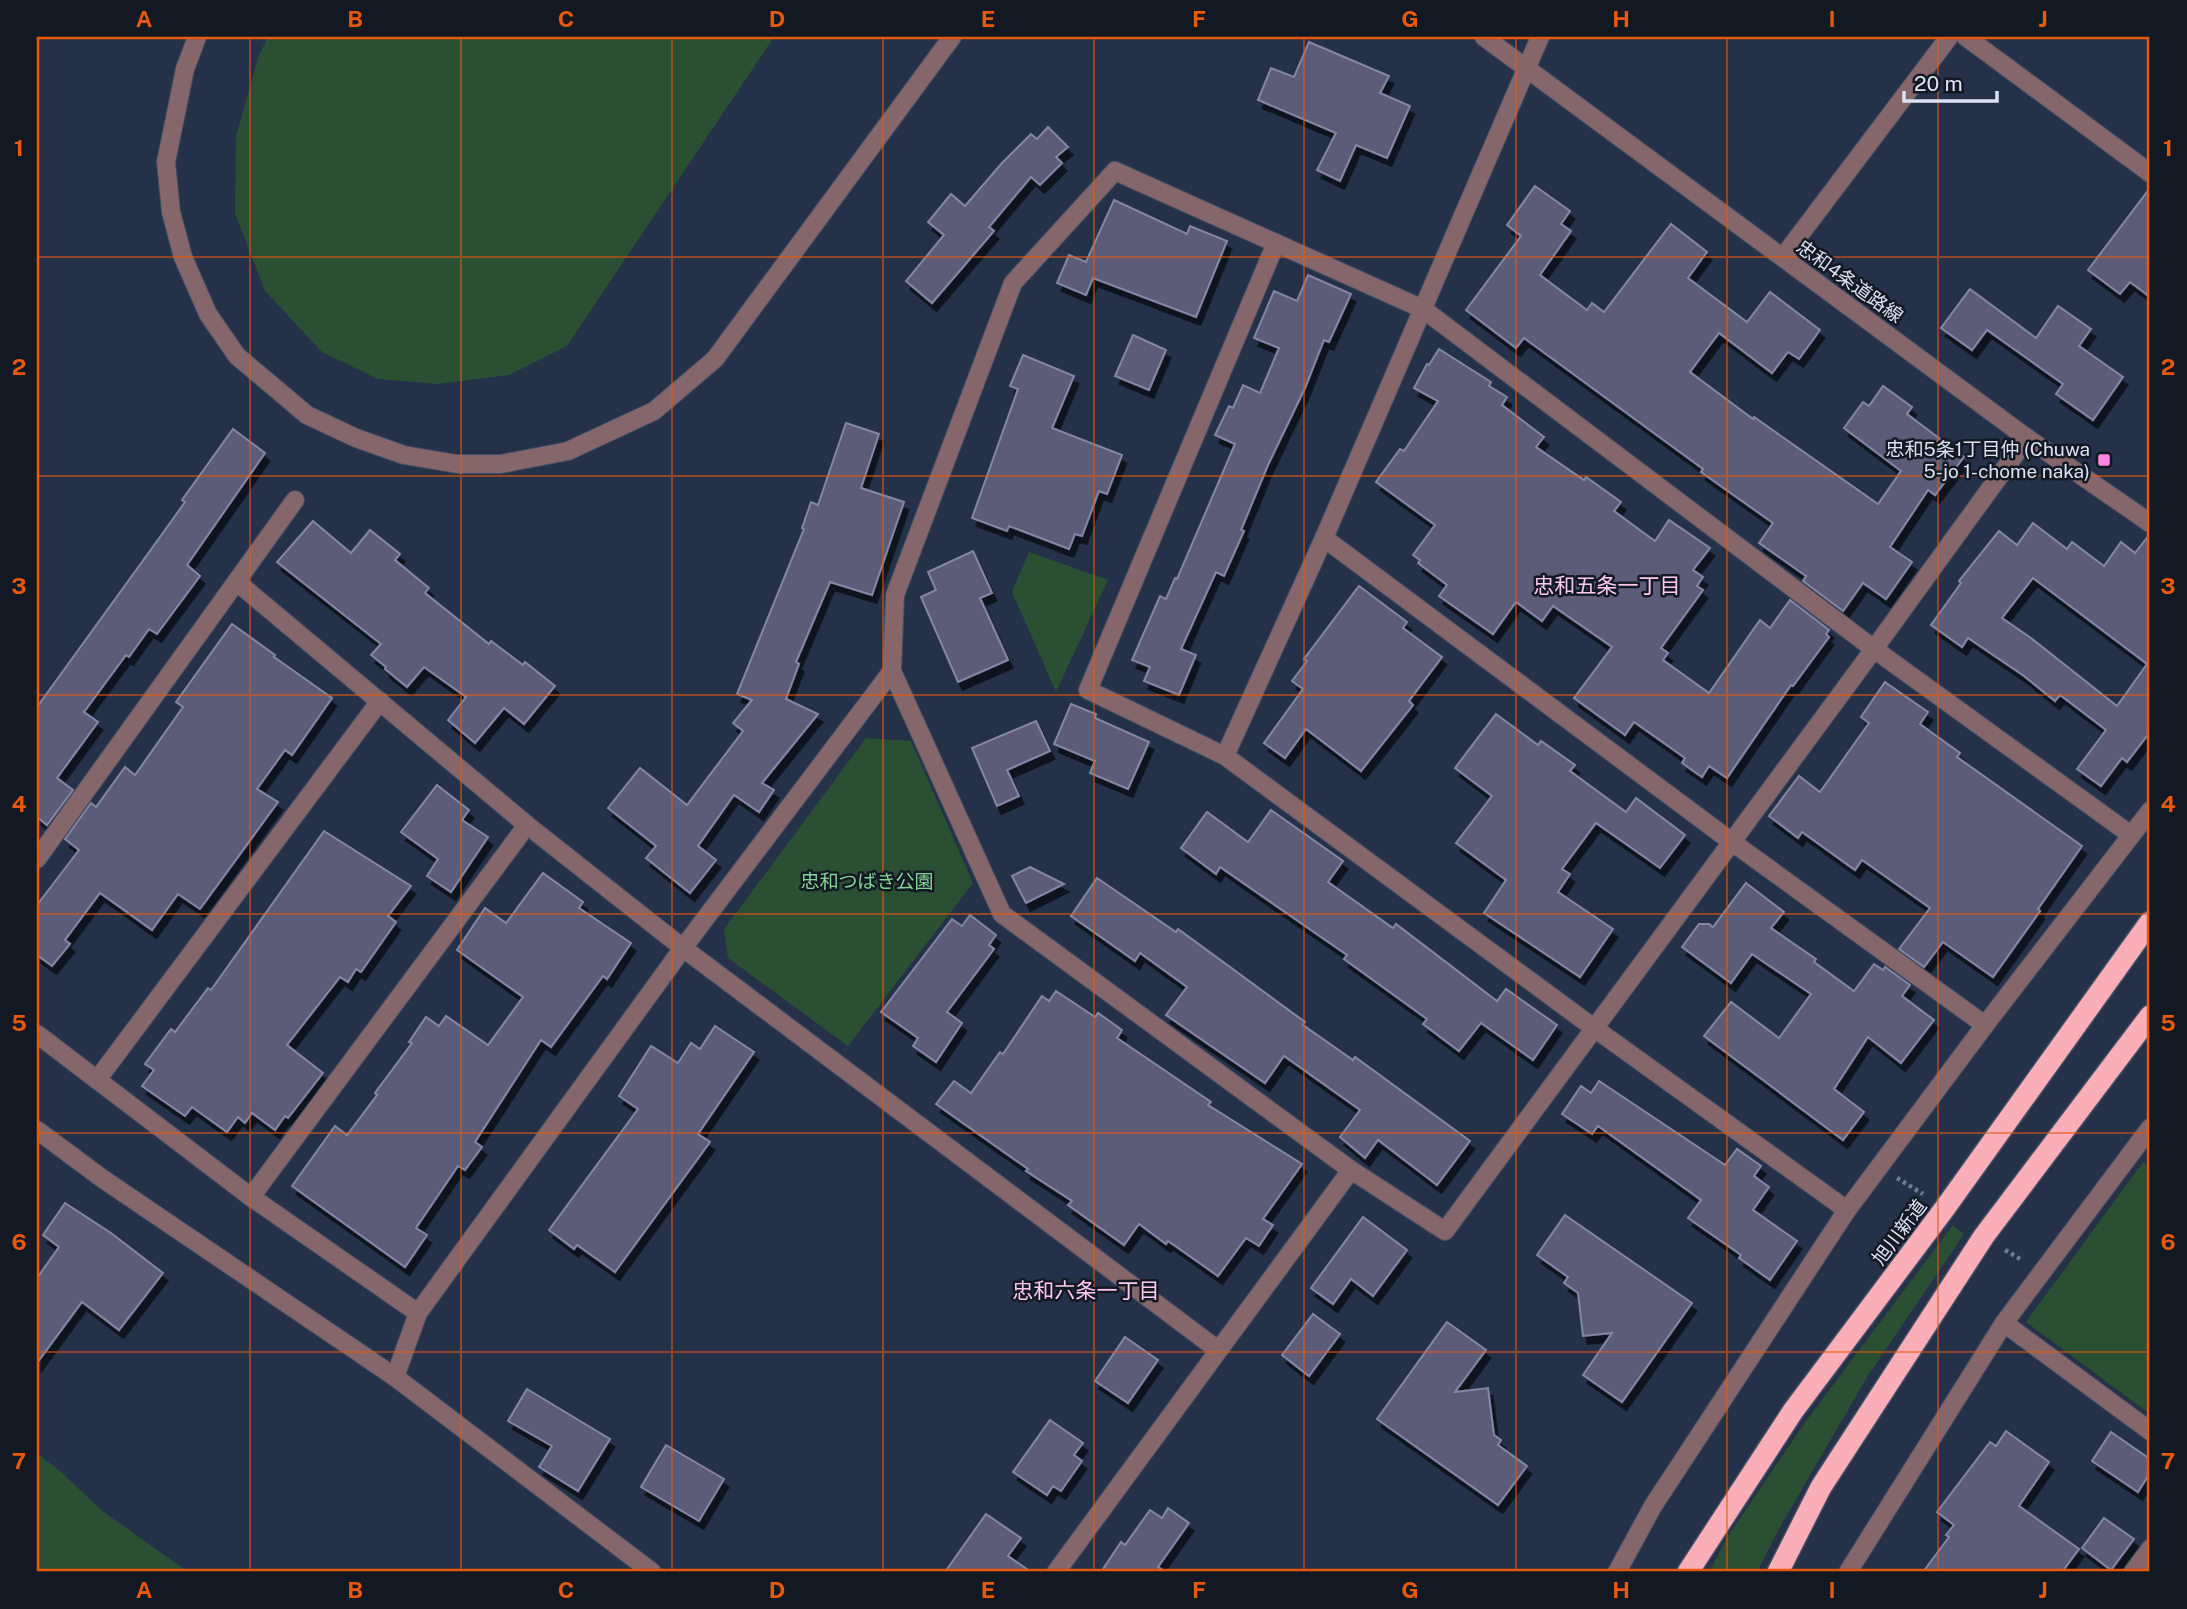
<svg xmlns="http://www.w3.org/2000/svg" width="2187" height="1609" font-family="'Public Sans','Noto Sans JP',sans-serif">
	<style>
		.green { fill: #2b4f33 }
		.building { fill: #5b5c79; stroke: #8486a4; stroke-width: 2; fill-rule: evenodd; filter: url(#shadow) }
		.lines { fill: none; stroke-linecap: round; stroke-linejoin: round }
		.minor-casing { stroke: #414d63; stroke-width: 20 }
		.highway-casing { stroke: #414d63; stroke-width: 24 }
		.path { stroke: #707b8f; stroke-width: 4.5; stroke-dasharray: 3.5 3.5; stroke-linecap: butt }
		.minor { stroke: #85666a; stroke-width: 18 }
		.highway { stroke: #f9aeb8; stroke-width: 21 }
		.grid { fill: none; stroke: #e8590c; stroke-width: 2; stroke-opacity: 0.55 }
		.poi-dot { fill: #fd86e2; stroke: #131923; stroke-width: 2.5 }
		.labels { text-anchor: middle; stroke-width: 5; stroke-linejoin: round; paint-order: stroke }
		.street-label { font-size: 19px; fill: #dbe3f3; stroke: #131923 }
		.poi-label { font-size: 19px; fill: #dbe3f3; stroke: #131923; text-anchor: end }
		.park-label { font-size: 19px; fill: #85d495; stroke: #131923 }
		.neighbourhood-label { font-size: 21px; fill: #fec8ef; stroke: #131923 }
		.neatline { fill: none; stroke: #e8590c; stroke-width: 2.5 }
		.grid-label { font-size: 23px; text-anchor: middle; font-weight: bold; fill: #e8590c }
	</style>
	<defs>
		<filter id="shadow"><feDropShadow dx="4.5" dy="8" stdDeviation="0" flood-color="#0009"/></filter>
	</defs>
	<rect width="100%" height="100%" fill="#243148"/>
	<g class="green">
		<path d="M268 37H774L567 346 509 375 437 384 378 379 322 352 265 291 235 213 236 136 259 55Z"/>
		<path d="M1029 552 1108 580 1056 692 1012 592Z"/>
		<path d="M866 738 911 741 973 883 848 1046 728 958 724 929Z"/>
		<path d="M2143 1162 2150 1167V1414L2026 1322Z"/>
		<path d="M1953 1225 1964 1234 1867 1377 1780 1527 1757 1572H1709L1726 1539 1806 1421Z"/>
		<path d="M37 1453 62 1473 101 1510 188 1572H37Z"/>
	</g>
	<g class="building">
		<path d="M1309 42 1389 76 1380 93 1410 106 1387 158 1356 145 1340 181 1317 170 1336 133 1258 100 1271 68 1294 77Z"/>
		<path d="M1048 127 1068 147 1056 157 1062 163 1040 185 1031 177 989 227 994 231 932 303 906 281 944 235 928 222 951 194 965 206 1002 163 1031 134 1037 139Z"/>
		<path d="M1535 186 1570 211 1561 224 1571 231 1540 275 1587 310 1592 303 1604 312 1671 224 1707 252 1688 278 1747 322 1770 292 1820 330 1799 359 1788 352 1772 373 1719 333 1690 372 1753 419 1754 417 1878 504 1901 471 1844 428 1863 402 1869 406 1883 386 1912 407 1907 414 1964 457 1935 495 1928 490 1890 547 1912 562 1886 599 1863 583 1843 611 1803 581 1806 576 1759 543 1773 523 1701 472 1703 469 1524 338 1516 348 1466 310 1521 236 1507 225Z"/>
		<path d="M2150 188V297L2130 282 2120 294 2088 270Z"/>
		<path d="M1114 200 1187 234 1190 226 1227 241 1196 317 1093 278 1086 295 1057 283 1069 255 1086 262Z"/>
		<path d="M1308 275 1351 294 1329 342 1324 340 1305 388 1268 465 1241 530 1244 531 1224 576 1216 572 1181 649 1196 655 1179 695 1144 681 1150 667 1132 660 1160 596 1166 599 1175 578 1177 579 1235 444 1215 435 1229 406 1233 408 1243 385 1260 393 1279 348 1254 338 1274 291 1297 301Z"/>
		<path d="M1970 289 2036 338 2058 306 2091 329 2079 346 2123 377 2093 420 2056 394 2063 384 1987 330 1972 350 1941 328Z"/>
		<path d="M1133 335 1166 350 1149 390 1115 376Z"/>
		<path d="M1439 349 1491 382 1489 386 1507 397 1502 405 1544 437 1536 447 1584 480 1586 477 1621 502 1614 511 1655 541 1669 520 1710 548 1693 570 1703 577 1697 586 1703 590 1661 648 1668 653 1663 660 1709 693 1760 620 1770 628 1790 600 1829 630 1826 634 1829 637 1793 686 1791 685 1727 778 1709 766 1702 777 1682 763 1685 758 1634 722 1625 735 1574 698 1612 647 1553 606 1542 621 1516 602 1493 634 1439 596 1447 585 1418 563 1420 560 1413 555 1435 525 1376 482 1400 449 1404 451 1438 401 1414 388 1427 364 1429 365Z"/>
		<path d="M1023 355 1074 376 1052 428 1122 455 1107 494 1099 491 1082 536 1075 534 1069 549 1009 526 1007 531 972 518 1018 389 1010 386Z"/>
		<path d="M846 423 879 434 861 488 904 502 872 595 830 582 796 662 799 664 786 699 818 714 762 783 774 790 759 812 734 795 698 846 716 860 690 893 646 858 656 846 608 808 640 768 687 805 743 731 733 723 752 700 737 694 804 529 802 528 811 502 818 505Z"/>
		<path d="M233 429 265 453 187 565 200 576 157 634 149 629 129 657 126 655 84 712 98 722 57 778 73 790 47 825 37 817V707L147 555 185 502 182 500Z"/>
		<path d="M313 521 351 553 370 530 400 554 395 560 429 588 425 593 489 644 491 641 523 665 525 662 555 686 524 724 504 708 475 743 448 720 466 697 424 667 407 687 385 669 386 667 371 655 381 644 277 562Z"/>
		<path d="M2033 523 2067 549 2072 542 2104 566 2121 542 2135 553 2150 534V732L2127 762 2122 758 2101 786 2077 769 2106 730 2060 695 2055 701 2024 676 1968 638 1962 647 1931 625 1961 583 1959 581 1999 531 2017 545ZM2033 578 2147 664 2117 706 2031 638 2002 618Z"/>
		<path d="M973 551 992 593 980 598 1008 660 958 682 921 597 936 590 928 572Z"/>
		<path d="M1359 586 1407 622 1403 628 1442 657 1409 701 1413 705 1361 771 1306 729 1285 758 1264 743 1303 689 1292 681 1307 661 1304 659Z"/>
		<path d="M232 624 275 655 274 657 332 698 292 755 285 750 257 789 278 802 200 909 178 894 152 930 100 893 65 940 70 944 52 966 37 955V905L79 850 65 839 91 803 96 807 125 767 135 775 183 707 176 702Z"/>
		<path d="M1885 682 1928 712 1920 724 1960 753 1957 757 2082 846 2038 909 2040 911 1993 977 1943 942 1924 967 1899 949 1930 908 1862 860 1855 870 1802 832 1798 838 1769 816 1799 776 1820 792 1869 723 1861 717Z"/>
		<path d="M1071 704 1096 714 1095 718 1149 742 1128 789 1090 773 1095 761 1054 744Z"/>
		<path d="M1496 714 1538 745 1541 741 1575 765 1570 771 1626 812 1636 798 1685 835 1660 868 1596 823 1562 869 1570 874 1558 892 1613 929 1580 977 1484 913 1506 880 1456 843 1492 796 1455 768Z"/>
		<path d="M1036 721 1050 751 1007 770 1019 796 997 806 972 748Z"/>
		<path d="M437 785 469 810 462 820 488 837 451 892 427 876 438 859 401 832Z"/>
		<path d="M1271 810 1343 861 1328 882 1393 928 1396 924 1497 1001 1506 989 1557 1025 1533 1060 1481 1023 1459 1051 1423 1024 1427 1019 1344 959 1347 955 1220 867 1216 874 1181 848 1207 812 1248 842Z"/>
		<path d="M324 831 411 886 388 916 396 922 361 972 356 969 348 982 340 977 287 1045 323 1073 288 1118 285 1116 275 1130 252 1113 245 1123 238 1117 227 1132 192 1107 185 1116 142 1086 154 1070 145 1064 171 1029 175 1032 208 988 211 990Z"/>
		<path d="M1030 867 1064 884 1026 903 1012 876Z"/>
		<path d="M543 873 583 902 579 908 631 943 607 979 603 976 551 1047 541 1040 475 1142 482 1147 465 1170 458 1166 416 1228 427 1235 405 1267 292 1186 335 1126 347 1135 377 1095 375 1093 412 1043 409 1042 426 1017 439 1026 446 1016 488 1045 523 997 457 950 485 908 506 923Z"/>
		<path d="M1097 878 1176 932 1178 929 1305 1022 1303 1025 1353 1060 1355 1057 1470 1141 1437 1185 1378 1140 1365 1158 1340 1137 1360 1110 1284 1056 1265 1083 1166 1015 1187 987 1140 953 1135 961 1071 916Z"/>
		<path d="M1746 883 1784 912 1771 928 1816 959 1814 962 1854 991 1874 964 1883 970 1885 967 1910 985 1902 996 1934 1020 1901 1063 1868 1037 1834 1089 1864 1112 1843 1140 1704 1036 1731 1002 1779 1038 1811 994 1752 954 1731 983 1682 947 1699 924H1709L1713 927Z"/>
		<path d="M970 915 996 935 989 945 994 949 947 1012 962 1023 936 1062 913 1046 918 1038 881 1012 952 919 962 926Z"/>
		<path d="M1056 991 1095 1017 1098 1013 1122 1030 1117 1038 1211 1102 1208 1105 1302 1164 1263 1219 1273 1225 1259 1246 1246 1238 1218 1276 1168 1241 1166 1244 1139 1224 1124 1245 1068 1205 1072 1201 1026 1171 1028 1169 936 1104 954 1081 971 1093 1000 1052 1003 1054 1042 996 1049 1001Z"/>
		<path d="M715 1026 754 1052 698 1134 710 1142 615 1272 577 1245 574 1249 549 1230 638 1109 619 1096 651 1046 678 1063 691 1043 700 1049Z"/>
		<path d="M1599 1081 1725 1165 1737 1149 1761 1166 1754 1176 1769 1187 1753 1210 1797 1241 1770 1280 1739 1258 1741 1255 1688 1218 1701 1200 1598 1126 1592 1134 1562 1114 1581 1086 1591 1093Z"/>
		<path d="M65 1203 111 1233 163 1273 119 1330 82 1302 37 1363V1278L59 1247 43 1235Z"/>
		<path d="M1565 1215 1692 1303 1622 1402 1583 1375 1612 1333 1583 1336 1578 1293 1564 1283 1568 1277 1537 1255Z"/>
		<path d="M1363 1217 1407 1250 1373 1296 1351 1279 1333 1304 1311 1288Z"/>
		<path d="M1313 1314 1340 1334 1309 1376 1282 1355Z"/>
		<path d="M1447 1322 1486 1350 1455 1392 1488 1388 1494 1435 1501 1440 1498 1445 1527 1466 1498 1505 1377 1419Z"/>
		<path d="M1125 1337 1158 1360 1128 1403 1095 1381Z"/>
		<path d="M527 1389 610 1439 578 1491 539 1467 552 1446 508 1421Z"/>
		<path d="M1050 1420 1083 1443 1074 1455 1082 1461 1061 1491 1053 1486 1047 1495 1013 1472Z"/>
		<path d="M2006 1431 2049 1462 2019 1506 2079 1549 2062 1572H1923L1949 1537 1946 1535 1954 1525 1937 1512 1990 1442 1996 1446Z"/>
		<path d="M2111 1432 2150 1459V1473L2138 1492 2092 1461Z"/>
		<path d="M666 1445 724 1479 699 1521 641 1487Z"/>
		<path d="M1168 1508 1189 1523 1158 1567 1166 1572H1101L1121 1542 1125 1545 1150 1510 1162 1518Z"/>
		<path d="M986 1514 1021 1538 1008 1556 1031 1572H945Z"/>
		<path d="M2104 1518 2134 1539 2111 1570 2082 1548Z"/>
	</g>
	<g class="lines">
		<g class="minor-casing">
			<g id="minor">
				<path d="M197 37 185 69 166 162 171 212 183 257 208 314 237 356 307 415 356 438 404 455 457 464H501L568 451 654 411 715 359 952 37"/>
				<path d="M1484 37 2027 438 2150 523"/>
				<path d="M1540 37 1324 538 1225 756 1594 1028 1847 1210"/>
				<path d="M1966 37 2150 173"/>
				<path d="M1783 257 1949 37"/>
				<path d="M2027 438 1874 649 1445 1231 1351 1170 1002 914 892 671 895 595 1013 283 1115 171 1423 309 1874 649 2131 835"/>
				<path d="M1324 538 1732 842 1985 1025"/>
				<path d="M238 583 527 825 683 948 1218 1350"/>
				<path d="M1225 756 1088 690 1276 243"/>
				<path d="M37 859 295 500"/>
				<path d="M37 1034 251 1197 418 1313"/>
				<path d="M97 1080 380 701"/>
				<path d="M37 1130 103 1179 395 1377 652 1572"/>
				<path d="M251 1197 527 825"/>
				<path d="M2004 1323 2150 1431"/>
				<path d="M395 1377 418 1313 683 948 892 671"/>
				<path d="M1056 1572 1351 1170"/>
				<path d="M1617 1572 1653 1506 1847 1210 1985 1025 2150 811"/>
				<path d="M1848 1572 2004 1323 2150 1128"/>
				<path d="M2133 1572 2150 1549"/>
			</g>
		</g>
		<g class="highway-casing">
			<g id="highway">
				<path d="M1688 1572 1793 1411 1945 1208 2150 922"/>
				<path d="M1778 1572 1821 1487 1984 1236 2150 1016"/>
			</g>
		</g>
		<g class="path">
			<path d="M1897 1178 1923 1194"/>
			<path d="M2005 1250 2022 1260"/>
		</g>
		<use href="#minor" class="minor"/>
		<use href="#highway" class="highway"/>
	</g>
	<path class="grid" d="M250 37V1572M461 37V1572M672 37V1572M883 37V1572M1094 37V1572M1304 37V1572M1516 37V1572M1727 37V1572M1938 37V1572M37 257H2150M37 476H2150M37 695H2150M37 914H2150M37 1133H2150M37 1352H2150"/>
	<rect class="poi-dot" x="2097" y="453" width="14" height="14" rx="3.5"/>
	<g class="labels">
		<g class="street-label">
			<text transform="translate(1850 281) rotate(36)" y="7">忠和4条道路線</text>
			<text transform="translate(1899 1232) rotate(-53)" y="7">旭川新道</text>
		</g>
		<g class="poi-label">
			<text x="2090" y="456">忠和5条1丁目仲 (Chuwa<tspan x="2090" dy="22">5-jo 1-chome naka)</tspan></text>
		</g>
		<g class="park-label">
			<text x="867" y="888">忠和つばき公園</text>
		</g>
		<g class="neighbourhood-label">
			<text x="1607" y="593">忠和五条一丁目</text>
			<text x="1086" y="1298">忠和六条一丁目</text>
		</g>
	</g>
	<rect width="2187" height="1609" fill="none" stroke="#131923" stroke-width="77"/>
	<path d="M1904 91v10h93v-10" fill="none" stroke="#dbe3f3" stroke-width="3.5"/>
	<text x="1914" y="91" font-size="21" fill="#dbe3f3" stroke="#131923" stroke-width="5" paint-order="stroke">20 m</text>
	<rect x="38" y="38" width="2110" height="1532" class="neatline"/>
	<g class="grid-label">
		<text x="144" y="27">A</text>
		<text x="355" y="27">B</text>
		<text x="566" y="27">C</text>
		<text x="777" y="27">D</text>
		<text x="988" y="27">E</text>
		<text x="1199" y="27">F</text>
		<text x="1410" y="27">G</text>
		<text x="1621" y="27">H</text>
		<text x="1832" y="27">I</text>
		<text x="2043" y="27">J</text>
		<text x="19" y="156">1</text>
		<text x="2168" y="156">1</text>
		<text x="19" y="375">2</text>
		<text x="2168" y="375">2</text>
		<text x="19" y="594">3</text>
		<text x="2168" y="594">3</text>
		<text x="19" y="812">4</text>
		<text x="2168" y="812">4</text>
		<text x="19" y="1031">5</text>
		<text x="2168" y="1031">5</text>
		<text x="19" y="1250">6</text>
		<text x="2168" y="1250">6</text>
		<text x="19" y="1469">7</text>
		<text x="2168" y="1469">7</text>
		<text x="144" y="1598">A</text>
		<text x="355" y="1598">B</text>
		<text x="566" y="1598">C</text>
		<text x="777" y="1598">D</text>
		<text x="988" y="1598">E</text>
		<text x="1199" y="1598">F</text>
		<text x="1410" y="1598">G</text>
		<text x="1621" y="1598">H</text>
		<text x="1832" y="1598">I</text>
		<text x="2043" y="1598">J</text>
	</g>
</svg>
